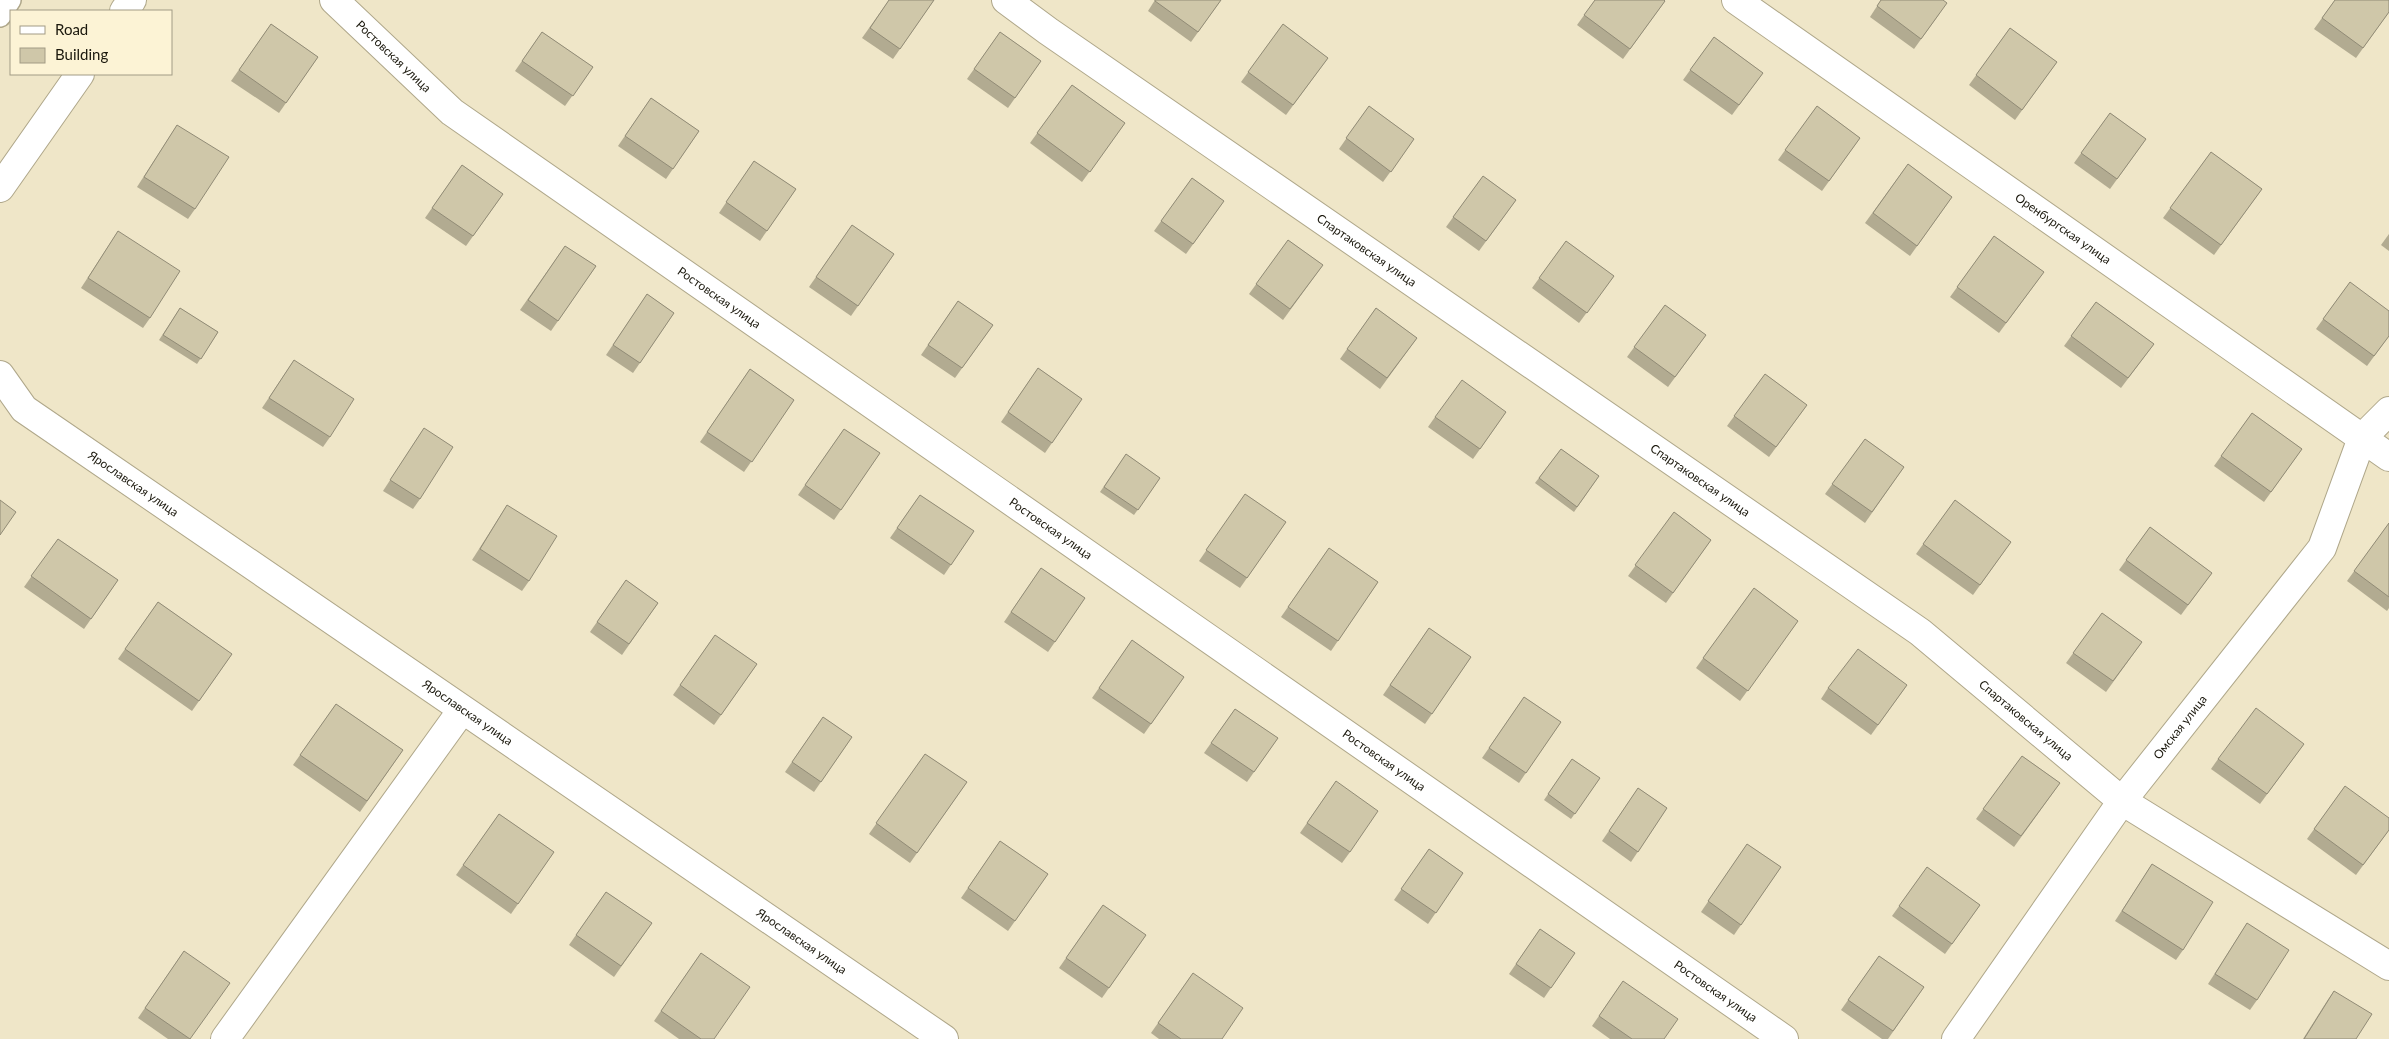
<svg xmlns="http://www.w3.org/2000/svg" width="2389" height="1039" font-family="Lato,sans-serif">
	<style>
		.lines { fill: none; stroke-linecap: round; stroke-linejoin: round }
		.lane-casing { stroke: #afa78a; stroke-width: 24 }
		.street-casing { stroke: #afa78a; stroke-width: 30 }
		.lane { stroke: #fff; stroke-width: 21 }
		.street { stroke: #fff; stroke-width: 28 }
		.wall { fill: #b2ab91 }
		.building { fill: #cfc7a9; stroke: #918b76 }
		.labels { text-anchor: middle; stroke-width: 4.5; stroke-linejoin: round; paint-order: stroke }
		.street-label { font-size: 12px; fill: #1b180d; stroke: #fcf3d5 }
	</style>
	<rect width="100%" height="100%" fill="#efe6c8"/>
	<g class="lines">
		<g class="lane-casing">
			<path id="lane" d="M0 16 10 0"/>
		</g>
		<g class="street-casing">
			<g id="street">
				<path id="s1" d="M334 0 452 112 1784 1039"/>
				<path id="s2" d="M1006 0 1048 31 1920 632 2122 801 2389 966"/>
				<path id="s3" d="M1736 0 2389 457"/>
				<path d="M124 11 132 0"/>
				<path d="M0 188 80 74"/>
				<path id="s4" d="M0 375 24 409 944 1039"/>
				<path d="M225 1039 462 710"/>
				<path id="s5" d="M1956 1039 2122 801 2322 548 2362 438 2389 411"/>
			</g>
		</g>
		<use href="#lane" class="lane"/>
		<use href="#street" class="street"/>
	</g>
	<g class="wall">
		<path d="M889 0H934L893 59 862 38Z"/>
		<path d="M1155 0H1221L1191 42 1148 11Z"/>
		<path d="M1595 0 1665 1 1623 59 1577 25Z"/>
		<path d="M1881 0 1940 13 1914 49 1870 17Z"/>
		<path d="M2335 0 2389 12 2356 58 2314 29Z"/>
		<path d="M271 24 318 57 279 113 231 81Z"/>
		<path d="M1283 24 1328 58 1286 115 1241 82Z"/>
		<path d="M2010 28 2057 62 2015 120 1969 85Z"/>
		<path d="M542 32 593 67 565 106 515 71Z"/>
		<path d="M1000 32 1041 61 1008 108 967 79Z"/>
		<path d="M1714 37 1763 73 1732 115 1683 80Z"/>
		<path d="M1072 85 1125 123 1082 182 1030 143Z"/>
		<path d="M651 98 699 131 666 179 618 146Z"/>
		<path d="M1369 106 1414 139 1383 182 1339 149Z"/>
		<path d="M1817 106 1860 138 1822 191 1778 160Z"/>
		<path d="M2110 113 2146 139 2110 189 2074 163Z"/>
		<path d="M177 125 195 209 188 219 137 187Z"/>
		<path d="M2211 152 2262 189 2214 255 2163 218Z"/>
		<path d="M754 161 796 189 760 241 719 213Z"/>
		<path d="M1908 164 1952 197 1910 256 1865 223Z"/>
		<path d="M462 165 503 194 466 246 425 218Z"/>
		<path d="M1483 176 1516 200 1479 251 1446 227Z"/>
		<path d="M1192 178 1224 201 1186 254 1154 231Z"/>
		<path d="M852 225 894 254 851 316 809 287Z"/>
		<path d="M118 231 150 318 143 328 81 288Z"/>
		<path d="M2389 234V251L2381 245Z"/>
		<path d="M1994 236 2044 272 1999 333 1950 297Z"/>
		<path d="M1288 240 1323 265 1283 320 1249 294Z"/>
		<path d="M1566 241 1614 276 1579 323 1532 288Z"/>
		<path d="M565 246 596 266 551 331 520 310Z"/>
		<path d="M2350 282 2389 336 2367 366 2316 329Z"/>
		<path d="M647 294 674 313 633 373 606 355Z"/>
		<path d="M958 301 993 325 955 378 921 355Z"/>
		<path d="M2096 302 2154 344 2121 388 2064 346Z"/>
		<path d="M1665 305 1706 335 1668 387 1627 357Z"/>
		<path d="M180 308 218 332 197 364 159 340Z"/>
		<path d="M1376 308 1417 338 1380 389 1340 359Z"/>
		<path d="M294 360 330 437 323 447 262 408Z"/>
		<path d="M1038 368 1082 399 1045 453 1001 422Z"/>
		<path d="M750 369 794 400 744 472 700 442Z"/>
		<path d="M1765 374 1807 405 1769 457 1727 426Z"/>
		<path d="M1506 412 1473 459 1428 427 1435 417Z"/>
		<path d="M2252 413 2302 449 2264 502 2214 466Z"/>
		<path d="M424 428 420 499 413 509 383 491Z"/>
		<path d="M844 429 880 453 834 520 798 495Z"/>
		<path d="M1865 439 1904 467 1865 523 1825 494Z"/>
		<path d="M1561 449 1599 476 1574 512 1535 483Z"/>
		<path d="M1126 454 1160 478 1134 515 1100 492Z"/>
		<path d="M1245 494 1286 522 1240 588 1199 561Z"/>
		<path d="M920 495 974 531 944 575 890 538Z"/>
		<path d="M1955 500 2011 542 1973 595 1916 554Z"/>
		<path d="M507 505 529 581 522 591 472 560Z"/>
		<path d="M1674 512 1711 540 1666 603 1628 576Z"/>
		<path d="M2389 523V608L2387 611 2347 581Z"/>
		<path d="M2150 527 2212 573 2181 615 2119 570Z"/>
		<path d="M58 539 118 580 84 629 24 587Z"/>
		<path d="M1329 548 1378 582 1331 651 1281 617Z"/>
		<path d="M1041 568 1085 598 1048 652 1004 622Z"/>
		<path d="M626 580 658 603 622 655 590 632Z"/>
		<path d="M1754 588 1798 621 1740 701 1696 668Z"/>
		<path d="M158 602 232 654 192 711 118 659Z"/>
		<path d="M2102 613 2142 642 2106 692 2066 663Z"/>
		<path d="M1429 628 1471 657 1425 724 1383 695Z"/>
		<path d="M715 635 757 664 714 725 673 695Z"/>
		<path d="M1132 640 1184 677 1144 734 1092 698Z"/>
		<path d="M1907 685 1871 735 1821 699 1828 688Z"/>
		<path d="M1524 697 1561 722 1519 783 1482 758Z"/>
		<path d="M336 704 403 750 360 812 293 765Z"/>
		<path d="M1235 709 1278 738 1247 782 1204 753Z"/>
		<path d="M823 717 852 737 814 792 785 772Z"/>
		<path d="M2304 744 2260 804 2211 769 2218 759Z"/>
		<path d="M925 754 967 782 910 863 869 834Z"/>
		<path d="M2022 756 2060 783 2014 847 1976 819Z"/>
		<path d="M1572 759 1600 778 1571 819 1544 800Z"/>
		<path d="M1336 781 1350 852 1342 863 1300 833Z"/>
		<path d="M2345 786 2389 830 2356 875 2307 839Z"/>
		<path d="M1638 788 1667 808 1631 862 1602 841Z"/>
		<path d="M499 814 554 852 511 914 456 875Z"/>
		<path d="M1000 841 1048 874 1008 931 961 898Z"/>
		<path d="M1747 844 1781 867 1734 935 1701 912Z"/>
		<path d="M1429 849 1463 873 1428 924 1394 900Z"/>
		<path d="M2152 864 2183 950 2176 960 2115 921Z"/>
		<path d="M1927 867 1980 905 1945 954 1892 916Z"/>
		<path d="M606 892 652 923 614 977 569 945Z"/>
		<path d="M1103 905 1146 935 1102 998 1059 968Z"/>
		<path d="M2247 923 2257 1000 2250 1010 2208 984Z"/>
		<path d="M1540 929 1575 953 1544 998 1509 974Z"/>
		<path d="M184 951 190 1039H168L138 1018Z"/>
		<path d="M701 953 714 1039H679L654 1021Z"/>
		<path d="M1879 956 1924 987 1888 1039H1882L1841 1010Z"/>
		<path d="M1193 973 1222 1039H1159L1151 1033Z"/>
		<path d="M1623 981 1664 1039H1610L1592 1026Z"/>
		<path d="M2334 991 2356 1039H2303L2327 1001Z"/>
	</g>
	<g class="building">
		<path d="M889 0H934L900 49 870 28Z"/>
		<path d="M1155 0H1221L1198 32 1155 1Z"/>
		<path d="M1595 0H1664L1665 1 1630 49 1584 15Z"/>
		<path d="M1881 0H1943L1947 3 1921 39 1877 6Z"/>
		<path d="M2335 0H2389V12L2363 48 2322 18Z"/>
		<path d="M271 24 318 57 286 103 239 70Z"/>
		<path d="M1283 24 1328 58 1293 105 1248 72Z"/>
		<path d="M2010 28 2057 62 2022 110 1976 75Z"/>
		<path d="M542 32 593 67 573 96 522 61Z"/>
		<path d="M1000 32 1041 61 1015 98 974 69Z"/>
		<path d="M1714 37 1763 73 1739 105 1690 70Z"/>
		<path d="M1072 85 1125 123 1090 172 1037 133Z"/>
		<path d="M651 98 699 131 673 169 625 136Z"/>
		<path d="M1369 106 1414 139 1391 172 1346 138Z"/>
		<path d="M1817 106 1860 138 1829 181 1785 150Z"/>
		<path d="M2110 113 2146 139 2117 179 2081 153Z"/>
		<path d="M177 125 229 157 195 209 144 177Z"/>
		<path d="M2211 152 2262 189 2221 245 2170 208Z"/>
		<path d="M754 161 796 189 767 231 726 202Z"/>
		<path d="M1908 164 1952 197 1917 246 1873 213Z"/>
		<path d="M462 165 503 194 473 236 432 208Z"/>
		<path d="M1483 176 1516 200 1486 241 1453 217Z"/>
		<path d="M1192 178 1224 201 1193 244 1161 221Z"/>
		<path d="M852 225 894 254 858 306 816 277Z"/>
		<path d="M118 231 180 271 150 318 88 278Z"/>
		<path d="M1994 236 2044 272 2006 323 1957 287Z"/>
		<path d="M1288 240 1323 265 1290 309 1256 284Z"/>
		<path d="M1566 241 1614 276 1587 313 1539 278Z"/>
		<path d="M565 246 596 266 558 321 528 300Z"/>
		<path d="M2350 282 2389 311V336L2374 356 2323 319Z"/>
		<path d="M647 294 674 313 640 363 613 345Z"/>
		<path d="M958 301 993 325 962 368 928 345Z"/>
		<path d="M2096 302 2154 344 2128 378 2071 336Z"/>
		<path d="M1665 305 1706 335 1675 377 1634 347Z"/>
		<path d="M180 308 218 332 201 359 163 335Z"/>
		<path d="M1376 308 1417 338 1387 378 1347 349Z"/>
		<path d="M294 360 354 399 330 437 269 398Z"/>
		<path d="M1038 368 1082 399 1052 443 1008 412Z"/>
		<path d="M750 369 794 400 752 462 707 432Z"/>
		<path d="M1765 374 1807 405 1776 447 1734 416Z"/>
		<path d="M1462 380 1506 412 1480 449 1435 417Z"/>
		<path d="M2252 413 2302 449 2271 492 2221 456Z"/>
		<path d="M424 428 453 447 420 499 390 480Z"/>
		<path d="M844 429 880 453 841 510 805 485Z"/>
		<path d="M1865 439 1904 467 1872 512 1832 484Z"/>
		<path d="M1561 449 1599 476 1577 507 1539 478Z"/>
		<path d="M1126 454 1160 478 1138 510 1104 487Z"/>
		<path d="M1245 494 1286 522 1247 578 1206 550Z"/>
		<path d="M920 495 974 531 951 565 897 528Z"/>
		<path d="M0 500 16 512 0 535Z"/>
		<path d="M1955 500 2011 542 1980 585 1923 544Z"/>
		<path d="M507 505 557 536 529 581 480 549Z"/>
		<path d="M1674 512 1711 540 1673 593 1635 565Z"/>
		<path d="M2389 523V597L2354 571Z"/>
		<path d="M2150 527 2212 573 2188 605 2126 560Z"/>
		<path d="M58 539 118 580 91 619 31 576Z"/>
		<path d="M1329 548 1378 582 1338 641 1288 607Z"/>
		<path d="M1041 568 1085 598 1055 642 1011 612Z"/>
		<path d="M626 580 658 603 629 644 597 622Z"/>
		<path d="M1754 588 1798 621 1748 691 1703 658Z"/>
		<path d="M158 602 232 654 199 701 125 649Z"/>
		<path d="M2102 613 2142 642 2113 681 2073 653Z"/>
		<path d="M1429 628 1471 657 1432 714 1390 685Z"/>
		<path d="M715 635 757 664 721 715 680 685Z"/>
		<path d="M1132 640 1184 677 1151 724 1099 688Z"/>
		<path d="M1858 649 1907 685 1878 725 1828 688Z"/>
		<path d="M1524 697 1561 722 1526 773 1489 748Z"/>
		<path d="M336 704 403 750 367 801 300 755Z"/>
		<path d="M2256 708 2304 744 2267 794 2218 759Z"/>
		<path d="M1235 709 1278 738 1254 772 1211 743Z"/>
		<path d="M823 717 852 737 821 782 792 762Z"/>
		<path d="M925 754 967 782 917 853 876 823Z"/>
		<path d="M2022 756 2060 783 2021 836 1983 809Z"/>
		<path d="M1572 759 1600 778 1575 814 1548 794Z"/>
		<path d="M1336 781 1378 811 1350 852 1307 823Z"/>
		<path d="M2345 786 2389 818V830L2363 865 2314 829Z"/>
		<path d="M1638 788 1667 808 1638 852 1609 831Z"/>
		<path d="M499 814 554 852 518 904 463 865Z"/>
		<path d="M1000 841 1048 874 1015 921 968 888Z"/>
		<path d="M1747 844 1781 867 1741 925 1708 901Z"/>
		<path d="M1429 849 1463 873 1436 913 1401 889Z"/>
		<path d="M2152 864 2213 902 2183 950 2122 911Z"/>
		<path d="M1927 867 1980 905 1952 944 1899 906Z"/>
		<path d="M606 892 652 923 621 966 576 935Z"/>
		<path d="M1103 905 1146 935 1109 988 1066 958Z"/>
		<path d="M2247 923 2289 950 2257 1000 2215 974Z"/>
		<path d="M1540 929 1575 953 1551 988 1516 964Z"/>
		<path d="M184 951 230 983 190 1039 145 1008Z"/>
		<path d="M701 953 750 987 714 1039H701L661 1011Z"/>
		<path d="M1879 956 1924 987 1893 1031 1848 1000Z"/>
		<path d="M1193 973 1243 1008 1222 1039H1181L1158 1023Z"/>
		<path d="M1623 981 1678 1019 1664 1039H1632L1599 1016Z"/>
		<path d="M2334 991 2372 1014 2356 1039H2304Z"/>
	</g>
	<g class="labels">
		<g class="street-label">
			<text dy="4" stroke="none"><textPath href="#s1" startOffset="82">Ростовская улица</textPath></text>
			<text dy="4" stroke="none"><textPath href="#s3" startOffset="399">Оренбургская улица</textPath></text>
			<text dy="4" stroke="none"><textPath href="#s2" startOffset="439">Спартаковская улица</textPath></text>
			<text dy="4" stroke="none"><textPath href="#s1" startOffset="488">Ростовская улица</textPath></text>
			<text dy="4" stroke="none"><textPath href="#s2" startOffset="844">Спартаковская улица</textPath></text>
			<text dy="4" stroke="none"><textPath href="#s4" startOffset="174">Ярославская улица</textPath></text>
			<text dy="4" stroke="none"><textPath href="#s1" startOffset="892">Ростовская улица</textPath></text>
			<text dy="4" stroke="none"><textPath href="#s4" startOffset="579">Ярославская улица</textPath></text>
			<text dy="4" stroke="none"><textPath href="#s2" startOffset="1249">Спартаковская улица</textPath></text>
			<text dy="4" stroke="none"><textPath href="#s5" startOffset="384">Омская улица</textPath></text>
			<text dy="4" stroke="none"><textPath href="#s1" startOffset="1298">Ростовская улица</textPath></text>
			<text dy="4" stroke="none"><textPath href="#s4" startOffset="984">Ярославская улица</textPath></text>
			<text dy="4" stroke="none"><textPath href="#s1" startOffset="1702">Ростовская улица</textPath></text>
		</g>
	</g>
	<rect x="10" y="10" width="162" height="65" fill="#fcf3d5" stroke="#a29b85"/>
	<rect x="20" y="26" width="25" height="8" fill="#ffffff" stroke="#a29b85"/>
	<text x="55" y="35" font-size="15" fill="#1b180d">Road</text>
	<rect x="20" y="48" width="25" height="15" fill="#cfc7a9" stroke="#a29b85"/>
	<text x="55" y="60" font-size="15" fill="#1b180d">Building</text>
</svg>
